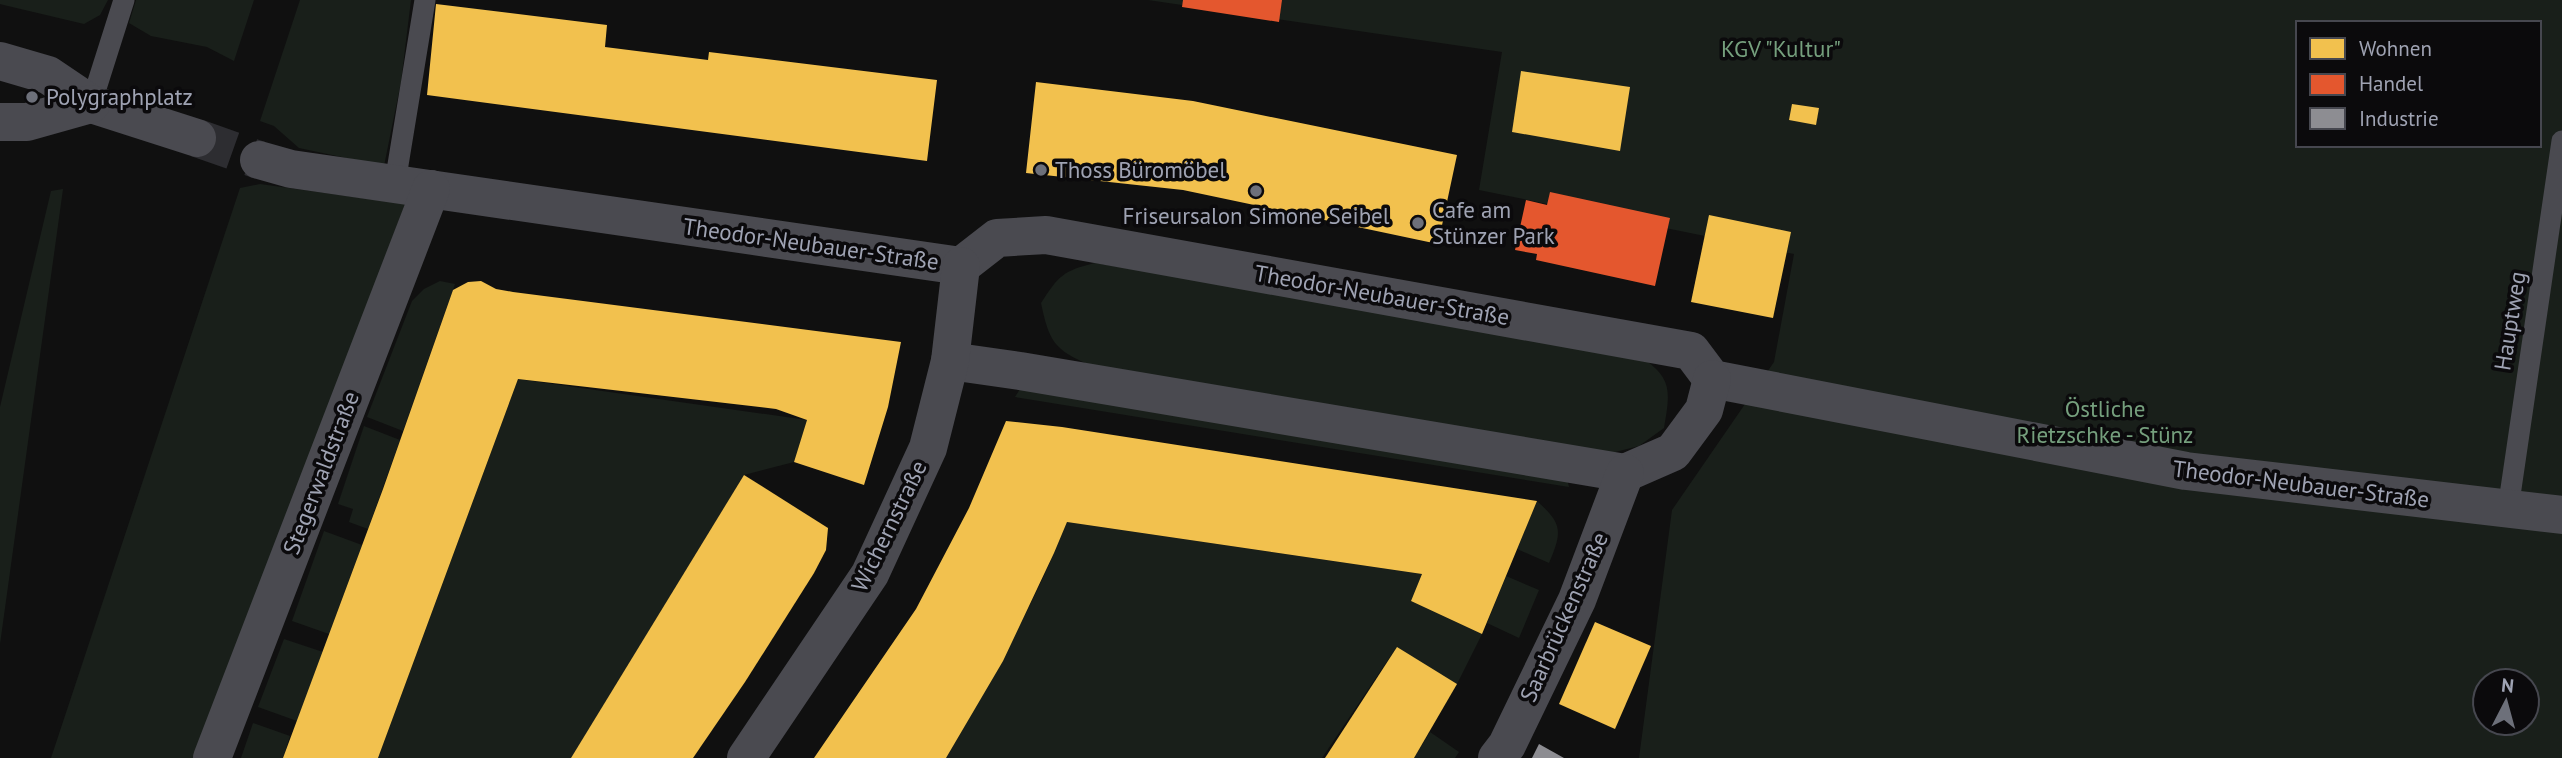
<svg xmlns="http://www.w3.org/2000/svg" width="2562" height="758" font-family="'PT Sans',sans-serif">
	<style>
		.green { fill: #191f1a; fill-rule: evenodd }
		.homes { fill: #f2c14e }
		.shops { fill: #e4572e }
		.industry { fill: #8d8d92 }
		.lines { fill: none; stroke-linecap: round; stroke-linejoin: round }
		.street-tunnel { stroke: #2d2d31; stroke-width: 38; stroke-dasharray: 38 19; stroke-linecap: butt }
		.lane { stroke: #4a4a50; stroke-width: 21 }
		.street { stroke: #4a4a50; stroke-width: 38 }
		.poi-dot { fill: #6d707a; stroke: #0b0a0c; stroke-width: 2.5 }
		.labels { text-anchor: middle; stroke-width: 7; stroke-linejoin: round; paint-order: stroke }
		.park-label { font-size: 23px; fill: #759f7d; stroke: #0b0a0c }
		.poi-label { font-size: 23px; fill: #9fa3b3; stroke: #0b0a0c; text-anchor: start }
		.street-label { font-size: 23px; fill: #9fa3b3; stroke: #0b0a0c }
	</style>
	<rect width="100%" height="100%" fill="#101010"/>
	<g class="green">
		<path d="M0 0H108L100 15 84 24 8 6 0 4Z"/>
		<path d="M136 0H254L234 61 207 47 151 36 129 23Z"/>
		<path d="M300 0H411L401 82 384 166 299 148 274 126 260 121Z"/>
		<path d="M1148 0H2562V758H1639L1672 510 1774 362 1794 254 1479 190 1502 52ZM2298 23H2539V145H2298ZM2485 681H2527V723H2485Z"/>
		<path d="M260 184 405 204 198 758H51L240 188Z"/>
		<path d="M63 189 0 644V407L51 191Z"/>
		<path d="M1095 263 1636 353C1672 378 1671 387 1664 428L1639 446 1607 454 1090 365C1054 350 1049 341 1041 303 1059 276 1062 271 1095 263Z"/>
		<path d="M440 281 455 284 403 431 367 417 412 301 424 289Z"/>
		<path d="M518 379 807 420 794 462 744 475 571 758H378Z"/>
		<path d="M1020 389 1567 479 1569 487 1015 397Z"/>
		<path d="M364 426 400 440 368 529 349 522 353 509 338 504Z"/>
		<path d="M1537 501C1563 524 1562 532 1549 563L1517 549Z"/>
		<path d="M1067 522 1422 574 1411 601 1482 634 1457 684 1396 648 1322 758H946C991 681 1034 605 1067 522Z"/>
		<path d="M324 531 362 545 329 634 292 621Z"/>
		<path d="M1506 576 1539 590 1519 638 1487 623Z"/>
		<path d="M284 639 323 652 297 721 258 707Z"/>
		<path d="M253 723 290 736 283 758H241Z"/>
		<path d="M1430 732 1459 752 1455 758H1414Z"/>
	</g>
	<g class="homes">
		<path d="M436 4 607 25 605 47 708 60 709 52 937 80 927 161 427 95Z"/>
		<path d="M1521 71 1630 87 1620 151 1512 132Z"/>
		<path d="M1036 82 1193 101 1457 155 1438 244 1183 190 1026 173Z"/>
		<path d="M1792 104 1819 108 1816 125 1789 120Z"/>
		<path d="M1709 215 1791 232 1773 318 1691 302Z"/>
		<path d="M481 281 496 289 513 292 901 342 888 407 864 485 794 462 807 420 776 409 518 379 378 758H283L383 489 453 290 468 282Z"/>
		<path d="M1006 421 1062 427 1537 501 1482 634 1411 601 1422 574 1067 522 1054 553 1003 661 946 758H814L916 609 969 508Z"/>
		<path d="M744 475 828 528 826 550 814 573 745 682 693 758H571Z"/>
		<path d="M1595 622 1651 646 1615 729 1559 704Z"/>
		<path d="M1397 647 1457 684 1414 758H1325Z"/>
	</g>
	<g class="shops">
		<path d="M1183 0H1282L1279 22 1182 7Z"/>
		<path d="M1550 192 1670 218 1655 286 1536 260 1537 254 1515 250 1526 200 1547 205Z"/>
	</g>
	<path class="industry" d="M1539 744 1564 758H1532Z"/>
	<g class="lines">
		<path class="street-tunnel" d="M197 138 259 160"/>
		<g class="lane">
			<path d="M91 104 124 0"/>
			<path d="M395 183 425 0"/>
			<path d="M2508 509 2562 141"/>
		</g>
		<g class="street">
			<path d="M0 61 48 75 91 104 197 138"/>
			<path d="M0 122H27L91 104"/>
			<path d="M259 160 291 169 961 266 997 238 1046 235 1691 351 1712 379 2186 471 2562 515"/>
			<path d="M950 361 1020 371 1625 473 1673 452 1704 410 1712 379"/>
			<path d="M212 758 431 189"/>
			<path d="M746 758 870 574 928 448 950 361 961 266"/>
			<path d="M1497 758 1507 745 1577 600 1625 473"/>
		</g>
	</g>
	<g class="poi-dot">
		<circle cx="32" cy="97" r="7"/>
		<circle cx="1041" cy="170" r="7"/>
		<circle cx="1256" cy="191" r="7"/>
		<circle cx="1418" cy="223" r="7"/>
	</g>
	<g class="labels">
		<g class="park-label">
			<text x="1781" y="57">KGV "Kultur"</text>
			<text x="2105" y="417">Östliche<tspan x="2105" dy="26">Rietzschke - Stünz</tspan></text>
		</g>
		<g class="poi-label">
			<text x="46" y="105">Polygraphplatz</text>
			<text x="1055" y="178">Thoss Büromöbel</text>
			<text x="1432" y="218">Cafe am<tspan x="1432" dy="26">Stünzer Park</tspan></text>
			<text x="1256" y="224" text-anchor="middle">Friseursalon Simone Seibel</text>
		</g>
		<g class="street-label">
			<text transform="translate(811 244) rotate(8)" y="8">Theodor-Neubauer-Straße</text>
			<text transform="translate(1382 295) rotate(10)" y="8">Theodor-Neubauer-Straße</text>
			<text transform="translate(2510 321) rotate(-81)" y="8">Hauptweg</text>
			<text transform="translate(321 473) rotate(-69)" y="8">Stegerwaldstraße</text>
			<text transform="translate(2301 484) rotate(7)" y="8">Theodor-Neubauer-Straße</text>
			<text transform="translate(889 526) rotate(-64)" y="8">Wichernstraße</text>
			<text transform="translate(1564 617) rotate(-66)" y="8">Saarbrückenstraße</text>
		</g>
	</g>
	<rect x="2296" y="21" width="245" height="126" fill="#0b0a0c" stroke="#46474f" stroke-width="2"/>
	<rect x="2310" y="38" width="35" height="21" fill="#f2c14e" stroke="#46474f" stroke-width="2"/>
	<text x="2359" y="56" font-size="21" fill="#9fa3b3">Wohnen</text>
	<rect x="2310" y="74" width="35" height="21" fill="#e4572e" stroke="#46474f" stroke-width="2"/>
	<text x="2359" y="91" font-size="21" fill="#9fa3b3">Handel</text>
	<rect x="2310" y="108" width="35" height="21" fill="#8d8d92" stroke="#46474f" stroke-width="2"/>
	<text x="2359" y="126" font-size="21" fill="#9fa3b3">Industrie</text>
	<g transform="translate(2506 702) rotate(6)"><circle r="33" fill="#0b0a0c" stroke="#46474f" stroke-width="2"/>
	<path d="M0-5L12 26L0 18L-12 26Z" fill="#6d707a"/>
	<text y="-10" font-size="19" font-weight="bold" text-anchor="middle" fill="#9fa3b3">N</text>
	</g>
</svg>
